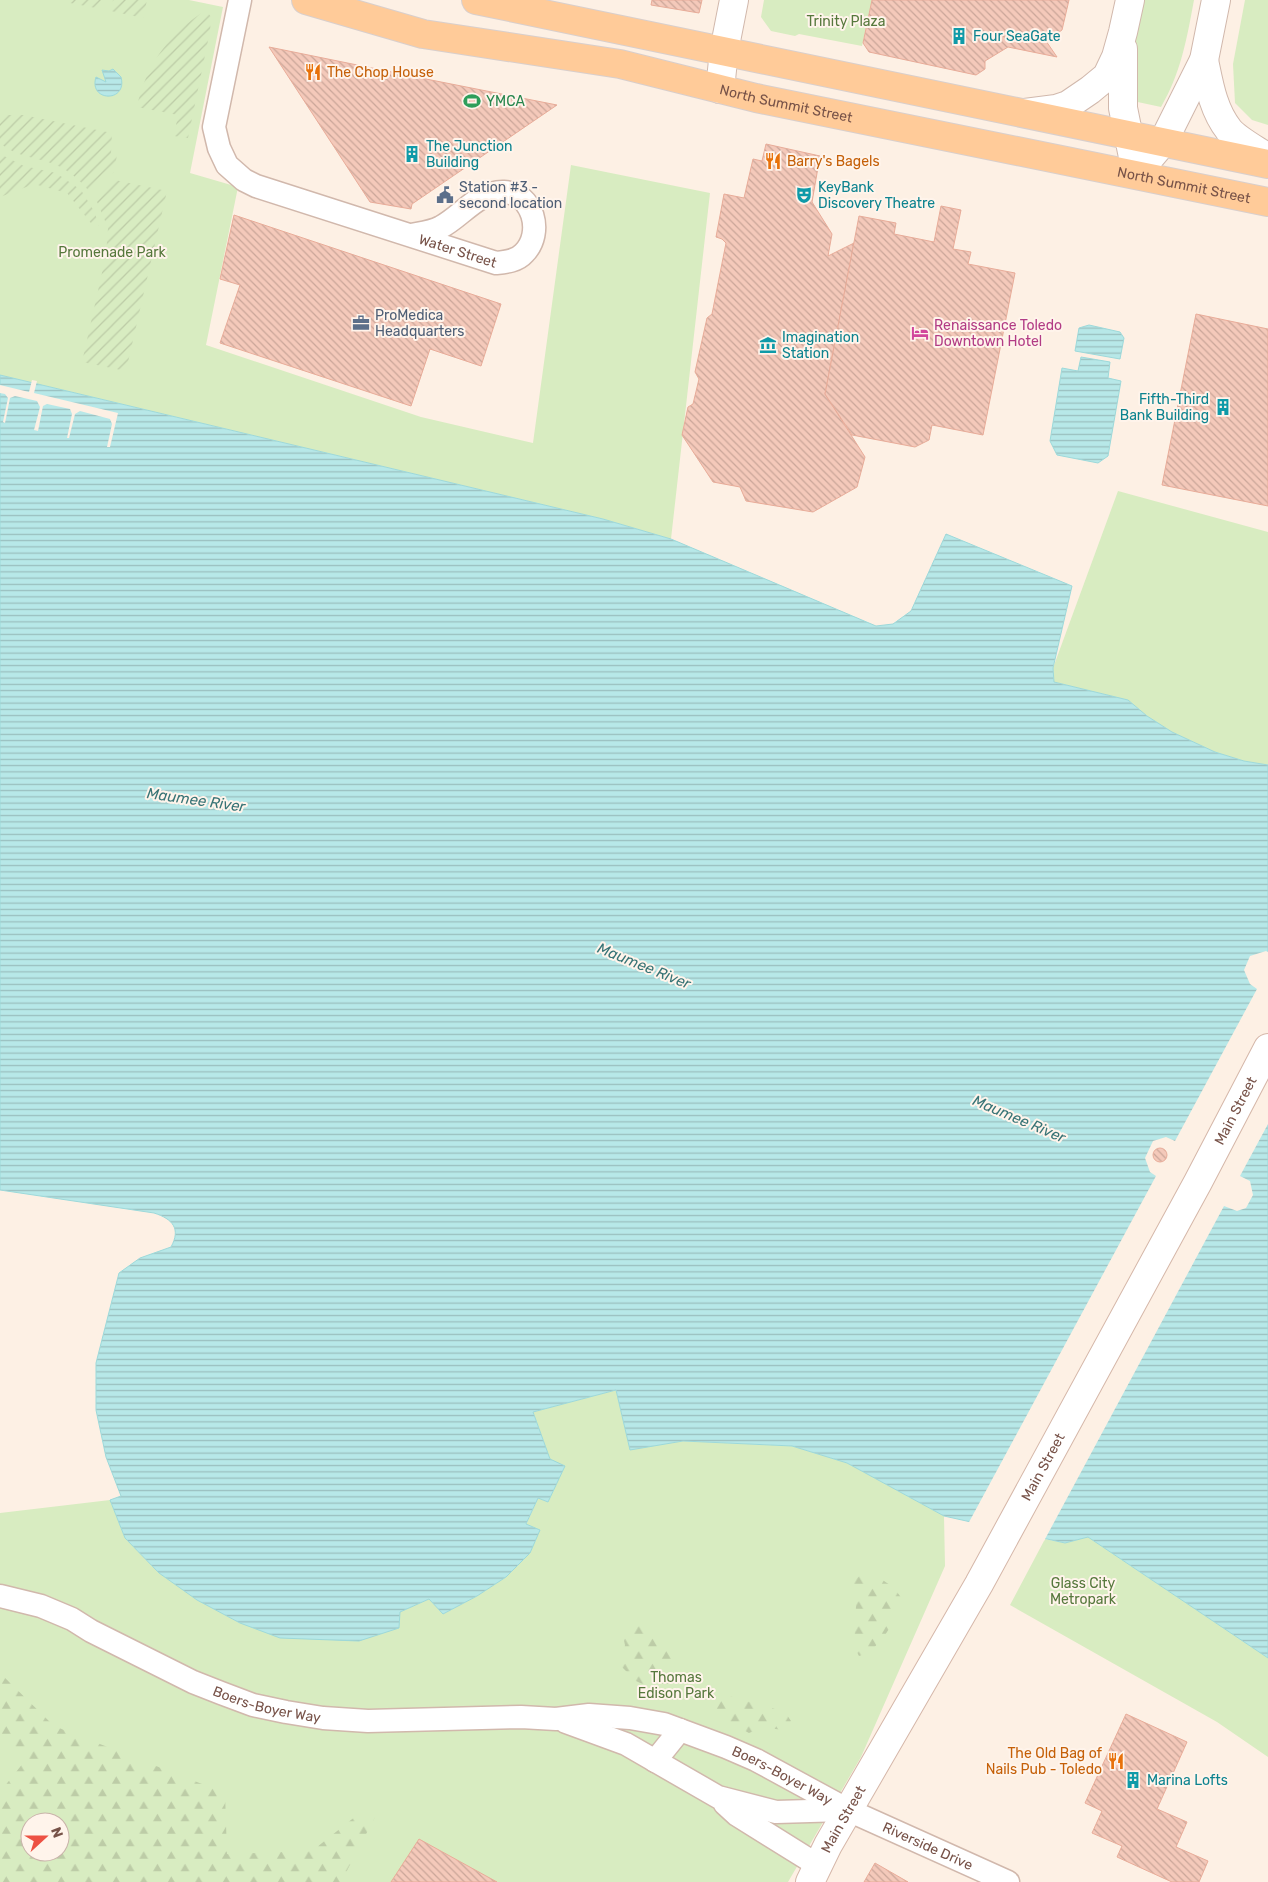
<svg xmlns="http://www.w3.org/2000/svg" width="1268" height="1882" font-family="Rubik,sans-serif">
	<style>
		.green { fill: #d8ecc1; fill-rule: evenodd }
		.forest { fill: url(#forest-firs); fill-rule: evenodd }
		.garden { fill: url(#garden-furrows) }
		.water { fill: url(#water-rules); stroke: #9dd9da }
		.pier { fill: #fdf0e4 }
		.building { fill: url(#building-back-hatch); stroke: #e8ac99 }
		.lines { fill: none; stroke-linecap: round; stroke-linejoin: round }
		.minor-casing { stroke: #d1b8ac; stroke-width: 25 }
		.tertiary-casing { stroke: #d1b8ac; stroke-width: 30 }
		.secondary-casing { stroke: #d5b7a9; stroke-width: 30 }
		.primary-casing { stroke: #d9cfcc; stroke-width: 30 }
		.minor { stroke: #fff; stroke-width: 22 }
		.tertiary { stroke: #fff; stroke-width: 28 }
		.secondary { stroke: #fff; stroke-width: 28 }
		.primary { stroke: #ffcb99; stroke-width: 28 }
		.labels { text-anchor: middle; stroke-width: 4; stroke-linejoin: round; paint-order: stroke }
		.park-label { font-size: 14px; fill: #56783c; stroke: #fff4eb }
		.culture-label { font-size: 14px; fill: #0d838f; stroke: #fff4eb; text-anchor: start }
		.food-label { font-size: 14px; fill: #c56008; stroke: #fff4eb; text-anchor: start }
		.leisure-label { font-size: 14px; fill: #27864d; stroke: #fff4eb; text-anchor: start }
		.street-label { font-size: 14px; fill: #775248; stroke: #fff4eb }
		.service-label { font-size: 14px; fill: #4e5e75; stroke: #fff4eb; text-anchor: start }
		.hotel-label { font-size: 14px; fill: #b23c85; stroke: #fff4eb; text-anchor: start }
		.water-label { font-size: 15px; font-style: italic; fill: #387476; stroke: #fff4eb }
	</style>
	<defs>
		<pattern id="forest-firs" width="22" height="20" patternUnits="userSpaceOnUse" patternTransform="scale(1.25)"><rect width="22" height="20" fill="#d8ecc1"/><path d="M5 1l3.5 6h-7zM16 11l3.5 6h-7z" fill="#bdcca7"/></pattern>
		<pattern id="garden-furrows" width="10" height="10" patternUnits="userSpaceOnUse" patternTransform="scale(1.25)"><rect width="10" height="10" fill="#d8ecc1"/><path d="M-1 1l2-2M0 10L10 0M9 11l2-2" fill="none" stroke="#bdcca7"/></pattern>
		<pattern id="water-rules" width="6" height="5" patternUnits="userSpaceOnUse" patternTransform="scale(1.25)"><rect width="6" height="5" fill="#b7e8e8"/><path d="M0 2.5h6" fill="none" stroke="#9abfbe"/></pattern>
		<pattern id="building-back-hatch" width="6" height="6" patternUnits="userSpaceOnUse" patternTransform="scale(1.25)"><rect width="6" height="6" fill="#f4c9ba"/><path d="M-1 5l2 2M0 0l6 6M5-1l2 2" fill="none" stroke="#caa699"/></pattern>
	</defs>
	<rect width="100%" height="100%" fill="#fdf0e4"/>
	<g class="green">
		<path d="M0 0H189L223 7 190 173 238 187 206 345 421 417 533 443 571 165 710 193 671 539 603 519 0 375Z"/>
		<path d="M764 0H872L862 46 799 34 795 36 771 31 761 17Z"/>
		<path d="M1141 0H1194C1187 38 1181 73 1161 107L1133 101 1131 58Z"/>
		<path d="M1245 0H1268V125L1252 120 1235 103 1233 64Z"/>
		<path d="M1118 491 1268 532V765L1244 761 1215 752 1172 732 1147 716 1128 700 1054 682 1053 668Z"/>
		<path d="M616 1390 630 1449 683 1441 792 1446 847 1463 944 1516 945 1566 861 1757 788 1882H0V1513L110 1500 125 1538 159 1573 197 1600 240 1623 400 1612 429 1599 443 1614 477 1596 506 1577 526 1525 538 1498 548 1502 564 1466 550 1460 533 1412ZM30 1822H60V1852H30Z"/>
		<path d="M1088 1537 1268 1658V1757L1217 1722 1010 1605 1045 1539 1065 1543Z"/>
	</g>
	<g class="forest">
		<path d="M862 1573C878 1574 896 1587 903 1601 895 1620 880 1651 859 1656L854 1647 856 1606 851 1594 852 1583Z"/>
		<path d="M643 1623 654 1633 662 1647 674 1648 680 1656 669 1687 655 1690 636 1681 621 1666 625 1645 623 1636 625 1628Z"/>
		<path d="M0 1673 54 1726 225 1793 227 1854 312 1851 361 1812 375 1817 341 1882H0V1792L24 1762 0 1740ZM30 1822H60V1852H30Z"/>
		<path d="M709 1690 785 1712 791 1721 783 1730C772 1728 760 1727 749 1733L701 1708 698 1698 702 1693Z"/>
	</g>
	<g class="garden">
		<path d="M65 0H103L101 9 65 2Z"/>
		<path d="M113 0H147L143 18 111 11Z"/>
		<path d="M206 10 211 17 210 31 188 138 174 136 178 115 137 107C146 64 170 33 206 10Z"/>
		<path d="M0 115H23L112 133 111 153 117 155 114 172 89 191C78 178 65 167 48 162 32 157 13 155 0 143Z"/>
		<path d="M0 154 24 166 56 173 81 190 94 211 99 225 94 227 67 193 34 184 0 197Z"/>
		<path d="M115 180 167 191 126 371 82 362 106 255 108 228 95 197Z"/>
	</g>
	<g class="water">
		<path d="M113 69 121 77C128 103 88 102 96 77L106 82 102 70 109 71Z"/>
		<path d="M1089 325 1120 332 1124 338 1120 359 1075 351 1079 328Z"/>
		<path d="M1081 357 1110 362 1108 378 1121 381 1108 456 1098 463 1057 455 1050 441 1062 368 1078 371Z"/>
		<path d="M0 375 603 519 671 539 876 626 893 624 911 611 946 534 1072 586 1053 668 1054 682 1128 700 1147 716 1172 732 1215 752 1244 761 1268 765V1658L1088 1537 1065 1543 944 1516 847 1463 792 1446 683 1441 630 1450 616 1390 533 1412 550 1459 565 1466 548 1502 538 1498 526 1524 540 1530 530 1553 506 1577 477 1596 443 1614 429 1599 400 1612 399 1628 359 1641 280 1638 240 1623 197 1600 159 1573 125 1538 110 1500 121 1496 106 1457 96 1410V1363L119 1273 140 1258 171 1247C181 1229 173 1219 154 1213L0 1190Z"/>
	</g>
	<g class="pier">
		<path d="M32 380 37 381 34 393 118 413 110 447H107L112 424 110 419 80 411 75 414 69 438H67L72 414 70 409 47 404 43 406 38 431 34 430 40 407 37 401 15 396 10 398 5 423 3 422 8 398 5 394 0 393V385L29 392Z"/>
		<path d="M1266 951 1268 952V1124L1240 1176 1250 1181 1253 1195 1246 1208 1237 1211 1224 1206 1044 1541 968 1524 1156 1176 1150 1172 1145 1158 1153 1141 1166 1137 1175 1141 1257 989 1250 984 1244 970 1250 956Z"/>
	</g>
	<g class="building">
		<path d="M652 0H702L699 13 651 5Z"/>
		<path d="M872 0H1069L1062 30 1046 41 1057 57 1008 47 985 61V69L976 75 869 52 863 43Z"/>
		<path d="M269 47 421 78 557 105 412 204 411 209 370 202Z"/>
		<path d="M766 144 820 156 812 202 832 234 828 256 854 243 825 394 865 457 857 487 813 512 746 501 740 487 713 482 682 435 688 407 693 404 699 379 695 372 707 318 712 314 726 243 722 239 716 237 724 194 744 198 753 159 762 161Z"/>
		<path d="M941 206 961 210 953 249 971 252 968 264 1015 273 983 435 932 425 929 440 915 447 852 435 825 394 859 216 896 223 894 234 934 242Z"/>
		<path d="M234 215 501 304 481 366 430 349 411 406 220 343 240 285 220 279Z"/>
		<path d="M1196 314 1268 329V506L1162 485Z"/>
		<circle cx="1160" cy="1155" r="7"/>
		<path d="M1126 1714 1187 1742 1157 1809 1187 1822 1176 1847 1208 1861 1199 1882H1172L1117 1857 1122 1846 1092 1833 1102 1811 1085 1803Z"/>
		<path d="M419 1839 497 1882H391Z"/>
		<path d="M875 1863 908 1882H864Z"/>
	</g>
	<g class="lines">
		<g class="minor-casing">
			<g id="minor">
				<path id="s1" d="M240 0 214 127 219 148 227 165 244 180 256 186 496 263C506 262 517 261 524 253 544 233 533 193 504 192 478 191 462 216 441 227 432 232 421 233 411 235"/>
				<path id="s2" d="M0 1596 41 1606 72 1619 91 1631 193 1682 221 1693 253 1705 286 1712 323 1718 368 1721 521 1717 556 1719 589 1715 630 1718 664 1724 726 1747 756 1760 848 1810 1008 1882"/>
				<path d="M566 1722 626 1744 718 1797 776 1812 844 1810"/>
				<path d="M655 1761 680 1730"/>
				<path d="M725 1804 737 1815 819 1866"/>
			</g>
		</g>
		<g class="tertiary-casing">
			<g id="tertiary">
				<path d="M1123 49V108L1133 157"/>
				<path d="M1204 60C1209 84 1213 110 1229 130 1236 139 1258 151 1268 158"/>
				<path d="M720 89 724 51 734 0"/>
				<path d="M1025 113 1056 109 1068 105 1090 90 1107 76 1116 57 1123 32 1130 0"/>
				<path d="M1136 174 1163 142 1204 60 1216 0"/>
			</g>
		</g>
		<g class="secondary-casing">
			<g id="secondary">
				<path id="s3" d="M810 1882 828 1845 979 1584 1198 1182 1268 1048"/>
			</g>
		</g>
		<g class="primary-casing">
			<g id="primary">
				<path id="s4" d="M306 0 423 34 620 64 756 98 1268 202"/>
				<path d="M476 0 1268 164"/>
			</g>
		</g>
		<use href="#minor" class="minor"/>
		<use href="#tertiary" class="tertiary"/>
		<use href="#secondary" class="secondary"/>
		<use href="#primary" class="primary"/>
	</g>
	<defs>
		<g id="building-bare" transform="scale(1.35)"><path d="M-4-6H4V6H1V3H-1V6H-4ZM-2.5-4.3h1.7v1.8h-1.7ZM.8-4.3h1.7v1.8H.8ZM-2.5-1h1.7V.8h-1.7ZM.8-1h1.7V.8H.8Z" fill="#0f9aa8" stroke="#fff4eb" stroke-width="2.5" paint-order="stroke"/></g>
		<g id="restaurant-bare" transform="scale(1.35)"><path d="M-5-6h1v4h1v-4h1v4h1v-4h1v5L-1.5 .5V6h-2V.5L-5-1ZM5-6V6H3V1.5H1.5Q1.5-4 5-6Z" fill="#e8710a" stroke="#fff4eb" stroke-width="2.5" paint-order="stroke"/></g>
		<g id="stadium-bare" transform="scale(1.35)"><path d="M0-5a6.5 5 0 1 0 0 10a6.5 5 0 1 0 0-10ZM-3.5-1.8h7v3.6h-7Z" fill="#2e9e5b" stroke="#fff4eb" stroke-width="2.5" paint-order="stroke"/></g>
		<g id="civic-bare" transform="scale(1.35)"><path d="M-.6-6.5H3V-4.5H.6V-3L4-1V1h2V6H-6V1h2V-1L-.6-3ZM-1.2 2.5V6h2.4V2.5Z" fill="#5c6f8a" stroke="#fff4eb" stroke-width="2.5" paint-order="stroke"/></g>
		<g id="theatre-bare" transform="scale(1.35)"><path d="M-5-5.5Q0-4 5-5.5V0Q5 5 0 6Q-5 5-5 0ZM-3.3-2.5H-1v1.5H-3.3ZM1-2.5H3.3v1.5H1ZM-2.8 1Q0 5.5 2.8 1Z" fill="#0f9aa8" stroke="#fff4eb" stroke-width="2.5" paint-order="stroke"/></g>
		<g id="office-bare" transform="scale(1.35)"><path d="M-6-3h4V-5.5h4V-3h4V5H-6ZM-1-4.5V-3h2v-1.5ZM-6 0V1H6V0Z" fill="#5c6f8a" stroke="#fff4eb" stroke-width="2.5" paint-order="stroke"/></g>
		<g id="hotel-bare" transform="scale(1.35)"><path d="M-6-4.5h1.5V1H6V5H4.5V3h-9V5H-6ZM-4 0a1.8 1.8 0 1 1 3.6 0ZM.5 0V-2.5h3Q6-2.5 6 0Z" fill="#d1479c" stroke="#fff4eb" stroke-width="2.5" paint-order="stroke"/></g>
		<g id="museum-bare" transform="scale(1.35)"><path d="M0-6L6-3V-2H-6V-3ZM-5-1h2V3h-2ZM-1-1h2V3h-2ZM3-1h2V3H3ZM-6 4H6V6H-6Z" fill="#0f9aa8" stroke="#fff4eb" stroke-width="2.5" paint-order="stroke"/></g>
	</defs>
	<g fill-rule="evenodd">
		<use href="#building-bare" x="959" y="36"/>
		<use href="#restaurant-bare" x="313" y="72"/>
		<use href="#stadium-bare" x="472" y="101"/>
		<use href="#building-bare" x="412" y="154"/>
		<use href="#restaurant-bare" x="773" y="161"/>
		<use href="#civic-bare" x="445" y="195"/>
		<use href="#theatre-bare" x="804" y="195"/>
		<use href="#office-bare" x="361" y="323"/>
		<use href="#hotel-bare" x="920" y="333"/>
		<use href="#museum-bare" x="768" y="345"/>
		<use href="#building-bare" x="1223" y="407"/>
		<use href="#restaurant-bare" x="1116" y="1761"/>
		<use href="#building-bare" x="1133" y="1780"/>
	</g>
	<g class="labels">
		<g class="park-label">
			<text x="846" y="26">Trinity Plaza</text>
			<text x="112" y="257">Promenade Park</text>
			<text x="1083" y="1588">Glass City<tspan x="1083" dy="16">Metropark</tspan></text>
			<text x="676" y="1682">Thomas<tspan x="676" dy="16">Edison Park</tspan></text>
		</g>
		<g class="culture-label">
			<text x="973" y="41">Four SeaGate</text>
			<text x="426" y="151">The Junction<tspan x="426" dy="16">Building</tspan></text>
			<text x="818" y="192">KeyBank<tspan x="818" dy="16">Discovery Theatre</tspan></text>
			<text x="782" y="342">Imagination<tspan x="782" dy="16">Station</tspan></text>
			<text x="1209" y="404" text-anchor="end">Fifth-Third<tspan x="1209" dy="16">Bank Building</tspan></text>
			<text x="1147" y="1785">Marina Lofts</text>
		</g>
		<g class="food-label">
			<text x="327" y="77">The Chop House</text>
			<text x="787" y="166">Barry's Bagels</text>
			<text x="1102" y="1758" text-anchor="end">The Old Bag of<tspan x="1102" dy="16">Nails Pub - Toledo</tspan></text>
		</g>
		<g class="leisure-label">
			<text x="486" y="106">YMCA</text>
		</g>
		<g class="street-label">
			<text dy="5" stroke="none"><textPath href="#s4" startOffset="492">North Summit Street</textPath></text>
			<text dy="5" stroke="none"><textPath href="#s4" startOffset="898">North Summit Street</textPath></text>
			<text dy="5" stroke="none"><textPath href="#s1" startOffset="418">Water Street</textPath></text>
			<text dy="5" stroke="none"><textPath href="#s3" startOffset="881">Main Street</textPath></text>
			<text dy="5" stroke="none"><textPath href="#s3" startOffset="476">Main Street</textPath></text>
			<text dy="5" stroke="none"><textPath href="#s2" startOffset="290">Boers-Boyer Way</textPath></text>
			<text dy="5" stroke="none"><textPath href="#s2" startOffset="819">Boers-Boyer Way</textPath></text>
			<text dy="5" stroke="none"><textPath href="#s3" startOffset="71">Main Street</textPath></text>
			<text dy="5" stroke="none"><textPath href="#s2" startOffset="981">Riverside Drive</textPath></text>
		</g>
		<g class="service-label">
			<text x="459" y="192">Station #3 -<tspan x="459" dy="16">second location</tspan></text>
			<text x="375" y="320">ProMedica<tspan x="375" dy="16">Headquarters</tspan></text>
		</g>
		<g class="hotel-label">
			<text x="934" y="330">Renaissance Toledo<tspan x="934" dy="16">Downtown Hotel</tspan></text>
		</g>
		<g class="water-label">
			<text transform="translate(196 800) rotate(8)" y="5">Maumee River</text>
			<text transform="translate(644 966) rotate(22)" y="5">Maumee River</text>
			<text transform="translate(1019 1119) rotate(23)" y="5">Maumee River</text>
		</g>
	</g>
	<g transform="translate(45 1837) rotate(69)"><circle r="24" fill="#fff4eb" stroke="#c9b3aa"/>
	<path d="M0-4L9 19L0 12L-9 19Z" fill="#ed5143"/>
	<text y="-8" font-size="14" font-weight="bold" text-anchor="middle" fill="#775248">N</text>
	</g>
</svg>
